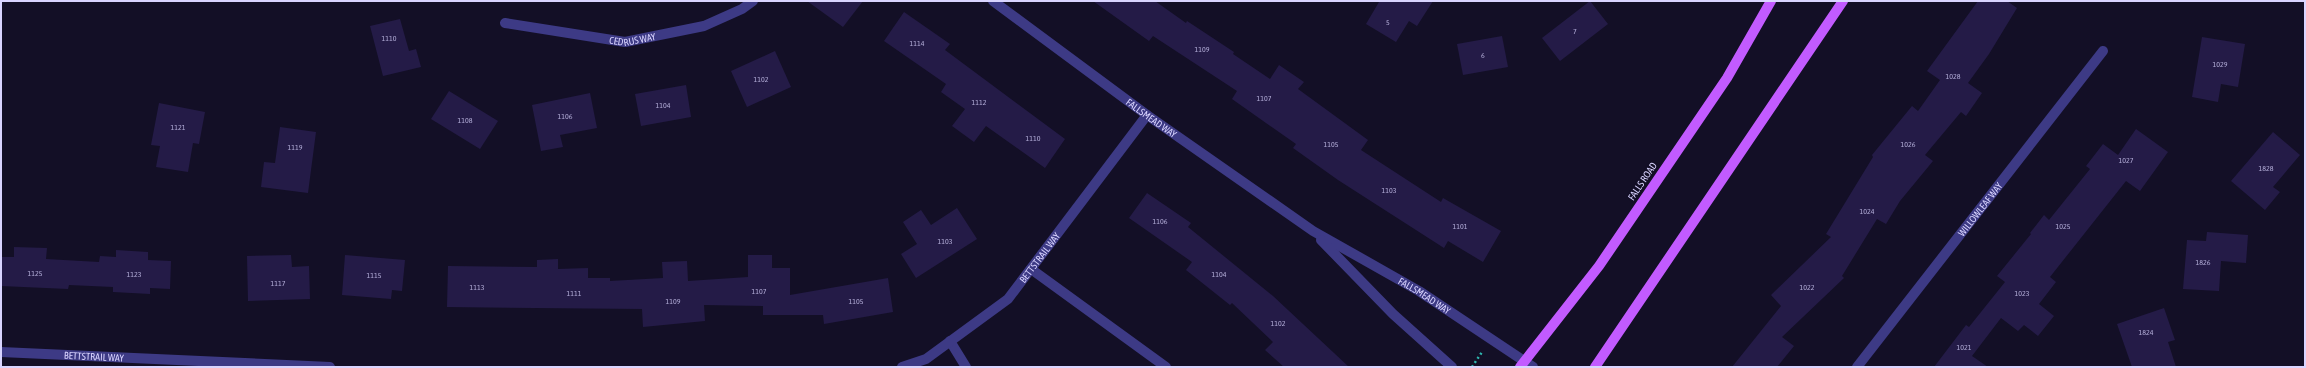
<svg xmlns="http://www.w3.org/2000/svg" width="2306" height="368" font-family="'Asap Condensed',sans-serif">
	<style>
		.building { fill: #241b47 }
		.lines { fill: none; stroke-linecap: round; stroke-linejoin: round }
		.path { stroke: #2fb8b0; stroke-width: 2.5; stroke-dasharray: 2 3; stroke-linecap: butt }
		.minor { stroke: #3d3a85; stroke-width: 10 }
		.major { stroke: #c25bff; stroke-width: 10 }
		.labels { text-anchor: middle; stroke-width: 3.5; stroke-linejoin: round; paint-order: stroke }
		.number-label { font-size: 8px; fill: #aca6d1 }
		.street-label { font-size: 10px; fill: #d9d4ff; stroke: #130f26 }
	</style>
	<rect width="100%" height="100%" fill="#130f26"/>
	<g class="building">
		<path d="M807 1H863L843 27Z"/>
		<path d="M1093 1H1155L1186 23 1187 21 1234 52 1233 54 1270 79 1279 65 1304 82 1298 89 1368 140 1361 150 1441 202 1443 198 1501 231 1483 262 1448 241 1444 248 1338 180 1293 148 1296 144 1232 99 1237 91 1153 36 1149 41Z"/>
		<path d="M1378 1H1433L1417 26 1409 21 1396 42 1366 24 1379 2Z"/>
		<path d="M1590 1 1608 24 1560 61 1542 38Z"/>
		<path d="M1978 1H2007L2017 8 1989 54 1968 83 1982 93 1966 116 1961 112 1925 155 1933 161 1900 201 1886 224 1877 219 1842 276 1844 278 1782 337 1794 346 1777 367H1732L1781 306 1771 295 1831 237 1826 234 1873 157 1872 155 1912 106 1918 111 1940 80 1927 71Z"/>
		<path d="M904 12 950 44 945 50 1065 139 1045 168 986 126 974 142 952 126 965 109 941 92 946 84 884 41Z"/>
		<path d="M400 19 409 51 416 49 421 67 383 76 370 26Z"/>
		<path d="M1502 36 1508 67 1463 75 1457 44Z"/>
		<path d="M2202 37 2245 44 2238 87 2221 84 2218 102 2192 97Z"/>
		<path d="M775 51 791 87 747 107 731 71Z"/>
		<path d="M686 85 691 117 641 126 635 94Z"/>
		<path d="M449 91 498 121 480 149 431 119Z"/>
		<path d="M590 93 597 128 560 135 563 147 541 151 532 105Z"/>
		<path d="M159 103 205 112 199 144 193 143 188 172 156 167 160 146 151 145Z"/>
		<path d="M280 127 316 132 308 193 261 187 264 162 275 163Z"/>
		<path d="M2136 129 2168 152 2140 191 2126 181 2050 277 2056 282 2039 304 2054 316 2038 336 2024 325 2018 331 2001 318 1972 356 1988 367H1934L1966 325 1969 327 2005 282 1997 276 2031 234 2030 233 2044 215 2049 220 2090 169 2086 166 2103 144 2118 155Z"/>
		<path d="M2273 132 2300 155 2273 187 2280 192 2265 210 2231 181Z"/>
		<path d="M1147 193 1191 223 1188 227 1273 296 1349 367H1284L1265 350 1273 342 1232 303 1230 305 1186 270 1192 262 1129 218Z"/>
		<path d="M957 208 977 239 916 278 901 254 917 244 903 222 921 210 931 225Z"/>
		<path d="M2207 232 2248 235 2246 263 2221 261 2219 291 2183 289 2187 240 2206 241Z"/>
		<path d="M14 247 47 248 46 259 99 262 100 256 116 257V250L148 252V260L171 261 170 289 150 288V294L113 292V287L69 285 68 289 1 286V257H14Z"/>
		<path d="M291 255 292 267 309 266 310 299 248 301 247 256Z"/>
		<path d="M345 255 405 260 402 291 392 290 391 299 342 295Z"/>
		<path d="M748 255H772V268H790V295L888 278 893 312 824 324 823 315H763V306L704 305 705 321 643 327 642 309 447 307 448 266 537 267V260L558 259V269L588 268V278H610V281L663 278 662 262 687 261 688 281 748 277Z"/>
		<path d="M2164 308 2175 340 2168 342 2176 367H2132L2117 324Z"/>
	</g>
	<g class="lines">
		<path class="path" d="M1472 367 1482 352"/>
		<g class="minor">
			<path id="s1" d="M993 1 1147 115 1313 231 1419 291 1533 367"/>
			<path id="s2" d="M505 23 625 42 704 26 742 9 753 1"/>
			<path d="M1321 240 1393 314 1452 367"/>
			<path d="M1031 269 1166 367"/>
			<path d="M950 341 966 367"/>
			<path id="s3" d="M1 352 330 367"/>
			<path id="s4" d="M902 367 926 359 1008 299 1147 115"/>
			<path id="s5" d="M1857 367 2103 51"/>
		</g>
		<g class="major">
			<path d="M1520 367 1599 266 1727 78 1771 1"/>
			<path d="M1595 367 1843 1"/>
		</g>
	</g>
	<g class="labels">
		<g class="number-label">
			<text x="1388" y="25">5</text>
			<text x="1575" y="34">7</text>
			<text x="389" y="41">1110</text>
			<text x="917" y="46">1114</text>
			<text x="1202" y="52">1109</text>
			<text x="1483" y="58">6</text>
			<text x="2220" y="67">1029</text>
			<text x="1953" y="79">1028</text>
			<text x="761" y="82">1102</text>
			<text x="1264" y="101">1107</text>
			<text x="979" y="105">1112</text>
			<text x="663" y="108">1104</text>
			<text x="565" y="119">1106</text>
			<text x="465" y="123">1108</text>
			<text x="178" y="130">1121</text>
			<text x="1033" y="141">1110</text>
			<text x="1331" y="147">1105</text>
			<text x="1908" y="147">1026</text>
			<text x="295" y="150">1119</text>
			<text x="2126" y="163">1027</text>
			<text x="2266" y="171">1828</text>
			<text x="1389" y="193">1103</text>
			<text x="1867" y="214">1024</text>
			<text x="1160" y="224">1106</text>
			<text x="1460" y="229">1101</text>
			<text x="2063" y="229">1025</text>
			<text x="945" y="244">1103</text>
			<text x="2203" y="265">1826</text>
			<text x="35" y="276">1125</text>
			<text x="134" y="277">1123</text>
			<text x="1219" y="277">1104</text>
			<text x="374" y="278">1115</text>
			<text x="278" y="286">1117</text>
			<text x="477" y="290">1113</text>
			<text x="1807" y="290">1022</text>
			<text x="759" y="294">1107</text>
			<text x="574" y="296">1111</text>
			<text x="2022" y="296">1023</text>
			<text x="673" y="304">1109</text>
			<text x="856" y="304">1105</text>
			<text x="1278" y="326">1102</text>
			<text x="2146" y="335">1824</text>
			<text x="1964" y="350">1021</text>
		</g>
		<g class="street-label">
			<text dy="4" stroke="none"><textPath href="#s2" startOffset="129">CEDRUS WAY</textPath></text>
			<text dy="4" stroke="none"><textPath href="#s1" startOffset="197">FALLSMEAD WAY</textPath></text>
			<text transform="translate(1642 181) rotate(-56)" y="4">FALLS ROAD</text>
			<text dy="4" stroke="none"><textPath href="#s5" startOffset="200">WILLOWLEAF WAY</textPath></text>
			<text dy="4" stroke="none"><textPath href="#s4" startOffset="179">BETTSTRAIL WAY</textPath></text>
			<text dy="4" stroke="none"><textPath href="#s1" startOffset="523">FALLSMEAD WAY</textPath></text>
			<text dy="4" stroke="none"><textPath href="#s3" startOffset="93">BETTSTRAIL WAY</textPath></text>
		</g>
	</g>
	<rect width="2306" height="368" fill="none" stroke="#d9d4ff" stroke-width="4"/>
</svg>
